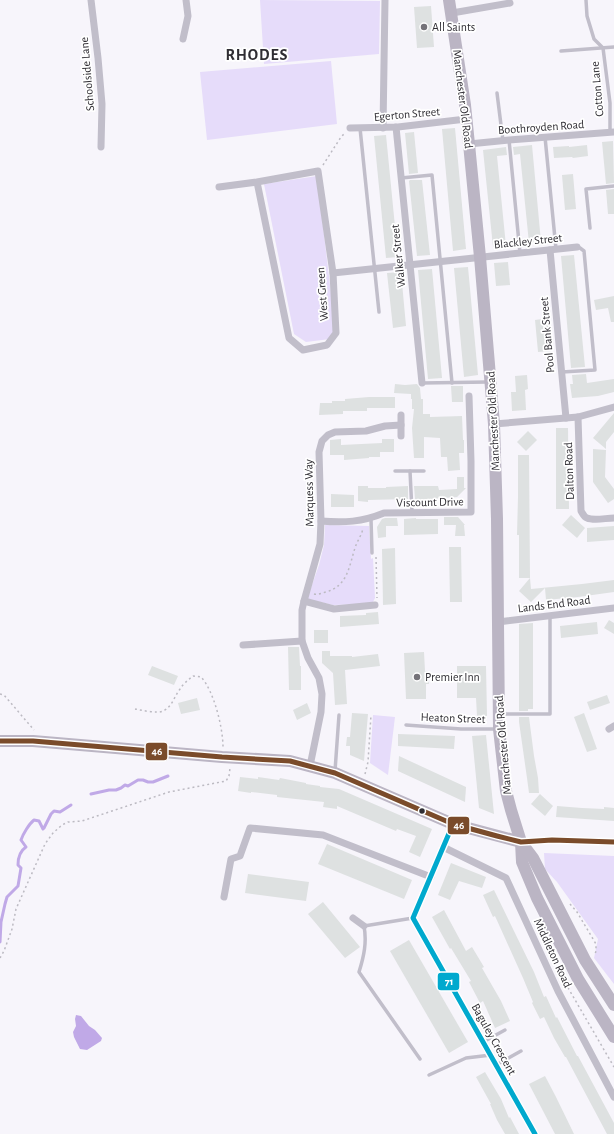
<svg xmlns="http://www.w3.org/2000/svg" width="614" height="1134" font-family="'Alegreya Sans',sans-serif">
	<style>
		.green { fill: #e6dcfa }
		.water { fill: #c0a9e7 }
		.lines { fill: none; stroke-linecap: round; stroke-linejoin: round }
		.stream { stroke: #c0a9e7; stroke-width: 3 }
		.building { fill: #dee1e1 }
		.path { stroke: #bcbac2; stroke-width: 1.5; stroke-dasharray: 2 3; stroke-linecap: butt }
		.lane { stroke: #c1beca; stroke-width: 3.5 }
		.street { stroke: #c1beca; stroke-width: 7 }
		.primary { stroke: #bbb5c4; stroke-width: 12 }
		.bus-1-casing { stroke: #fff; stroke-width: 8 }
		.bus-2-casing { stroke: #fff; stroke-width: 8 }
		.bus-1 { stroke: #7a4b2a; stroke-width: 5 }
		.bus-2 { stroke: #00a9ce; stroke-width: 5 }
		.poi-dot { fill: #757379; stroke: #fff; stroke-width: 1.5 }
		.bus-dot { fill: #2f2d33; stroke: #fff; stroke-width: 1.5 }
		.labels { text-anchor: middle; stroke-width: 3.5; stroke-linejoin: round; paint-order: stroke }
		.poi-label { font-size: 12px; fill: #2f2d33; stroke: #fff; text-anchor: start }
		.street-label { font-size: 12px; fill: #2f2d33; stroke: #fff }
		.district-label { font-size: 16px; font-weight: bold; letter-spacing: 1px; fill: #2f2d33; stroke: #fff }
		.line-badge { stroke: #fff; stroke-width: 1.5 }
		.badge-label { font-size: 11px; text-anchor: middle; font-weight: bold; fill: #fff }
	</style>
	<rect width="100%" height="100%" fill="#f7f5fb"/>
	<g class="green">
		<path d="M260 0 380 1 379 54 264 64Z"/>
		<path d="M331 61 337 124 207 140 200 72Z"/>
		<path d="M317 176 335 327 330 339 306 342 294 334 264 184Z"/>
		<path d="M325 525 369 526 371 559 373 558 375 598 373 602 369 604 333 605 307 599 319 565 324 545Z"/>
		<path d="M373 715 395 717 388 775 370 763Z"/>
		<path d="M544 853 614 856V984L594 958 598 939 557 882 545 869Z"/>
	</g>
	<path class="water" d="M76 1015 81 1016 89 1026 95 1030 102 1038 101 1041 87 1050 80 1049 74 1037 73 1032 76 1026 75 1019Z"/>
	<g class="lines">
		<g class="stream">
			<path d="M91 794 109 790H116L121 788 125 785 128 786 138 780H143L148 782H153L168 776"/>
			<path d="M0 942 1 922 5 904 7 897 18 886 21 868 18 865C18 857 20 851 26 847L21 840C23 834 29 824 34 820L39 821 43 829 44 828 51 814 54 811 60 812 71 805"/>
		</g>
	</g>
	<g class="building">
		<path d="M431 6 434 47 417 48 414 7Z"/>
		<path d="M455 128 466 249 453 251 442 129Z"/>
		<path d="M414 132 418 173 409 174 405 133Z"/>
		<path d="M386 135 398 257 386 258 374 136Z"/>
		<path d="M613 141 614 183 606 184 602 142Z"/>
		<path d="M532 145 541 242 529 243 520 154 514 155 513 147Z"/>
		<path d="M587 145 588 156 573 158 572 157 554 158 553 147 569 146V147Z"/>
		<path d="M506 147 507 155 497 156 506 246 493 247 483 150Z"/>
		<path d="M573 174 576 209 565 210 562 175Z"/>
		<path d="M410 180H422L430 255 417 256 409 181Z"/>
		<path d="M614 189V214H608L606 190Z"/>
		<path d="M574 255 585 367 571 368 561 256Z"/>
		<path d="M508 262 510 285 496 286 494 263Z"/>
		<path d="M468 267 478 375 464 377 454 268Z"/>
		<path d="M432 269 442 378 428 379 418 270Z"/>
		<path d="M401 272 406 326 393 328 387 273Z"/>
		<path d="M614 296V322H611L608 308 596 310 594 300Z"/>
		<path d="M549 318 552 351 538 352 535 320Z"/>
		<path d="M586 374 587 383 614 379V392L598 396 572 398 570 384H573L572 375Z"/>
		<path d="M527 375 528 389 525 390 526 410 512 411 511 392H516L515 376Z"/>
		<path d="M395 384 405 385 417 384 420 388 421 399H423V414H430V417L462 416 463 440H464V453H459L460 470 448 471 447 457H441L440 438 424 437V458H414L412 428 414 409H412V399H411V394L394 393Z"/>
		<path d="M451 386H463V402H452Z"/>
		<path d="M369 397H395V408H367V411H343V414L319 415 320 403H332V401H345V399Z"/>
		<path d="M614 413V432L606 442V449L593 438Z"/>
		<path d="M556 428H568L569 509H556Z"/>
		<path d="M528 431 537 440 526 451 517 442Z"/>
		<path d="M341 439V445L382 443V439H394V452H380V457H369V458L344 460V455H330V440Z"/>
		<path d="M593 449 606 450 605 477 614 489V499L608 503 593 482Z"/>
		<path d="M518 455H529L530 578H519V535H517L518 497Z"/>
		<path d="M457 477H464V488H466L457 497 416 500 415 499 414 486H438L439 490 457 489Z"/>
		<path d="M358 486H368V488H386V487L408 486V499L368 500V502L358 501Z"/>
		<path d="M331 494 354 495V507H331Z"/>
		<path d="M571 515 585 528 577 538 562 525Z"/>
		<path d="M444 517H458L465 525H464L465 536H455L456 525H444Z"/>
		<path d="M385 518H397L398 526H386V537L378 538 377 527 382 519Z"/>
		<path d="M416 518V519H438V534L404 535V519Z"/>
		<path d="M614 526V540L587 542V528Z"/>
		<path d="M449 547H461L462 602H450Z"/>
		<path d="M395 548 396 604 383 605 382 549Z"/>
		<path d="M530 578 531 589 582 584 614 580V592L578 597 546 600 545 588 531 602 519 591Z"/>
		<path d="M378 612 379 624 340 627V616L366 615V613Z"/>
		<path d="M609 620 614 623V634L604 628Z"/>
		<path d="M597 622 598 634 561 638 560 626Z"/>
		<path d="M533 623V709H528V711H519V624Z"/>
		<rect x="314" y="630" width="14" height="13"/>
		<path d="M288 647H299L300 666H301V690H289Z"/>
		<path d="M322 651H330V656H352V657L378 654 380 666 345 670 347 704 335 705 333 673 322 663Z"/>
		<path d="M424 652 425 671H428L429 684H426V699H406L404 653Z"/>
		<path d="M152 666 178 676 174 685 148 675Z"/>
		<path d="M457 666H486L487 716H477L476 698H457Z"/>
		<path d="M607 695 610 703 590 710 587 702Z"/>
		<path d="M197 698 200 710 181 714 178 703Z"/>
		<path d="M307 703 311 713 297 720 293 710Z"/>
		<path d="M352 713 368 714 364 761 350 755V746H346L347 737H350Z"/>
		<path d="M584 713 597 749 587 752 574 717Z"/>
		<path d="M519 717H529L534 756 538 778 539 793H529L527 778 519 722Z"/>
		<path d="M398 734 455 736 454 749 398 746Z"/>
		<path d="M486 735 494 814 479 808 472 736Z"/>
		<path d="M399 756 466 787 465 802 398 771Z"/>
		<path d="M240 777 258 779V777L279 780 280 778 306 783V784L320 786V787L339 789 432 829 420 857 409 852 416 836 397 829 396 831 337 806V809L323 807 324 802 277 797V795L251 792V793L238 791Z"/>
		<path d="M540 794 553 806 545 816 531 804Z"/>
		<path d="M557 806 582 808 604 809V807L614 808V821L556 817Z"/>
		<path d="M327 844 412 880 404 899 318 864Z"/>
		<path d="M451 863 486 877 482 888 459 881 450 900 438 895Z"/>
		<path d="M248 874 309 882 306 901 245 893Z"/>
		<path d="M494 890 534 972 544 997 546 996 556 1018 557 1017 577 1056H578L614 1123V1134H607L566 1057H565L554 1038 544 1017 540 1019 532 1003 533 1002 523 978 495 916 493 917 483 895Z"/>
		<path d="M323 902 360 947 345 958 308 914Z"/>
		<path d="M444 910 466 951 472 947 484 967 482 968 501 1001 510 1021 495 1028 483 1001 480 1003 469 982 471 981 451 948 450 949 432 917Z"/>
		<path d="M409 940 468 1042 449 1053 390 951Z"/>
		<path d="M485 1072 501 1099 509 1118 510 1117 519 1134H505L497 1120 490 1104H491L476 1077Z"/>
		<path d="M545 1076 556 1097 574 1134H555L529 1084Z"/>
	</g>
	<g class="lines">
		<g class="path">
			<path d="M323 165 341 137 345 133"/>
			<path d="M376 557 377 598"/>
			<path d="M314 594C318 595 322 593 326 592 348 586 349 566 355 548 357 541 362 535 363 528"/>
			<path d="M0 694 4 695 34 730"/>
			<path d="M135 709C141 710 157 714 163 711 172 707 174 697 180 689 183 684 188 680 193 676L201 677C214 691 223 728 223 747"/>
			<path d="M365 774 368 762 371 715"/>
			<path d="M570 904 577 912 596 944V951L595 954"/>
			<path d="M0 958 4 951 12 929 16 909 45 844 53 833 62 825 68 822 82 821 169 792 226 781 229 776 230 768"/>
			<path d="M564 986H567L614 1067"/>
		</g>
		<g class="lane">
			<path d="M586 0 587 16 594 39 603 48 610 103V132"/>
			<path d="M561 51 614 47"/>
			<path d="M497 93 503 141"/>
			<path d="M360 128 379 312"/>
			<path d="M545 137 556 249"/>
			<path d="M509 140 520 253"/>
			<path d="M401 178 432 175 452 383"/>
			<path d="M590 228 586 189 614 186"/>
			<path d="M562 372 595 370 584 251 580 248 577 247"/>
			<path d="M422 383 488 382"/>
			<path d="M395 471H424"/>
			<path d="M410 471 412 512"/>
			<path d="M371 519 372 553"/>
			<path d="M501 714H550V616"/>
			<path d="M406 725 461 729H496"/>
			<path d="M335 771 339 715"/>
			<path d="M413 918 364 926C367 942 364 956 359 972L420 1059"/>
			<path d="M483 1042 505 1030"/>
			<path d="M496 1065 521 1051"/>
			<path d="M429 1075 466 1058 491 1055"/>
		</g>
		<g class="street">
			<path d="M91 0 98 58 102 104 101 147"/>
			<path d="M452 13 510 3"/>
			<path d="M183 39 188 16 186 0"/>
			<path d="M396 127 422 383"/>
			<path d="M350 128 398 127 466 119"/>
			<path d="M383 128 385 0"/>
			<path d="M469 144 509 140 614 132"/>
			<path d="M219 187 257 182 289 338 303 350 327 345 336 333 333 273 318 171 257 182"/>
			<path d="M550 250 566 418"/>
			<path d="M333 273 577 247"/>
			<path d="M401 415V436"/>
			<path d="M578 417 581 511C583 514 584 517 587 518 594 521 606 518 614 518"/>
			<path d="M494 424 578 417 614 407"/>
			<path d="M321 521C344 523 362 522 384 513L471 512V461L469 396"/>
			<path d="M304 601 320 544 321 521 319 452 322 441 328 435 335 432 366 431 385 426 401 425"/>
			<path d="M498 622 614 608"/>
			<path d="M243 645 302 641"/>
			<path d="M609 729 614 726"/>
			<path d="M310 766 321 712 322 694 319 678 308 658 302 641V610L304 601 334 609 375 605"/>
			<path d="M453 824 413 918 535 1134"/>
			<path d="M521 842 552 840 614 842"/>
			<path d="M443 847 506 878 558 991 614 1097"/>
			<path d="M224 897 231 859 240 856 250 828 323 835 431 877"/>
			<path d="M353 918 364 926"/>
		</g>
		<g class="primary">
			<path d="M449 0 465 105 469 144 480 257 494 424 497 519 499 729 506 791 511 810 521 842 522 862 537 898 578 979 614 1037"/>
			<path d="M0 741H33L222 757 290 761 335 773 453 824 521 842"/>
			<path d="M521 842 533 858 585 960 614 1005"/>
		</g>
		<g class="bus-1-casing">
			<path id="bus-1" d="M0 741H33L222 757 290 761 335 773 453 824 497 836 521 842 552 840 614 842"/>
		</g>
		<g class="bus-2-casing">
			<path id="bus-2" d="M453 824 413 918 535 1134"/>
		</g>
		<use href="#bus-1" class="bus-1"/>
		<use href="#bus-2" class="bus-2"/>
	</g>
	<g class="poi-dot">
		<circle cx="424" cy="27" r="4"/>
		<circle cx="417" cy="677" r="4"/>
	</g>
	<circle class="bus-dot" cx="422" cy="811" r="3.5"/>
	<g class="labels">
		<g class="poi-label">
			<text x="432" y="31">All Saints</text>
			<text x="425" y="681">Premier Inn</text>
		</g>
		<g class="street-label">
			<text transform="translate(87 74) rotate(-95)" y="4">Schoolside Lane</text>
			<text transform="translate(597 89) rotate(-95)" y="4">Cotton Lane</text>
			<text transform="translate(463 99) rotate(83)" y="4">Manchester Old Road</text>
			<text transform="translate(407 114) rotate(-5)" y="4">Egerton Street</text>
			<text transform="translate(541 127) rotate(-4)" y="4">Boothroyden Road</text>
			<text transform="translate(528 241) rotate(-6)" y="4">Blackley Street</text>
			<text transform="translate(398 256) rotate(-96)" y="4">Walker Street</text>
			<text transform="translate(322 294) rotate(-94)" y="4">West Green</text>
			<text transform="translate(547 335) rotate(-95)" y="4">Pool Bank Street</text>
			<text transform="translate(493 421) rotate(-93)" y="4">Manchester Old Road</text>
			<text transform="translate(569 471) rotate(-92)" y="4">Dalton Road</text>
			<text transform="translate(309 493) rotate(-91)" y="4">Marquess Way</text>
			<text transform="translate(430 502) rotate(-1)" y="4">Viscount Drive</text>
			<text transform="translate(554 604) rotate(-7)" y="4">Lands End Road</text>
			<text transform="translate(453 718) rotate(2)" y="4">Heaton Street</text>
			<text transform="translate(503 745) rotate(-95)" y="4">Manchester Old Road</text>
			<text transform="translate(553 953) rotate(65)" y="4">Middleton Road</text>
			<text transform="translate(494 1039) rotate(61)" y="4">Baguley Crescent</text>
		</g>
		<g class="district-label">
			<text x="257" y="60">RHODES</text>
		</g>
	</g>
	<g class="line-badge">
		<rect x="145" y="742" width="23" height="19" rx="4" fill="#7a4b2a"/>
		<rect x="447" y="816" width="23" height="19" rx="4" fill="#7a4b2a"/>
		<rect x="437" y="972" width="23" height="19" rx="4" fill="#00a9ce"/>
	</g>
	<g class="badge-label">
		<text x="157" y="755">46</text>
		<text x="459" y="829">46</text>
		<text x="449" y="985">71</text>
	</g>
</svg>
